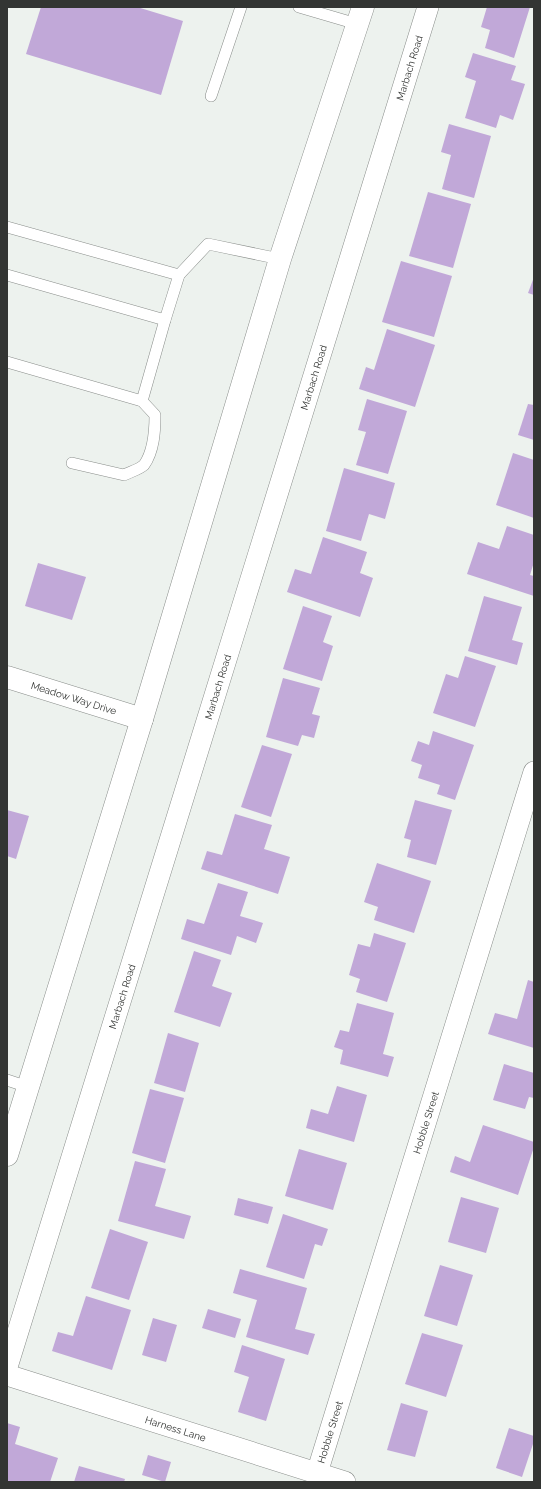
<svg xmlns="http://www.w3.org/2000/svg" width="541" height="1489" font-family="Raleway,sans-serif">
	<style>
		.building { fill: #c1a8d8 }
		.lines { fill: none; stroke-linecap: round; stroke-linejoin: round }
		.lane-casing { stroke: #8a8e8b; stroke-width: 12 }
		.street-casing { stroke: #8a8e8b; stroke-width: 22 }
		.secondary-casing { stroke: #8a8e8b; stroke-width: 23 }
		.lane { stroke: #fff; stroke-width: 11 }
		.street { stroke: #fff; stroke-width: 21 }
		.secondary { stroke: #fff; stroke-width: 22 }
		.labels { text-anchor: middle; stroke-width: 4; stroke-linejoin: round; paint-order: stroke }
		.street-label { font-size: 10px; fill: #333533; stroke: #fff }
	</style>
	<rect width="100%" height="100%" fill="#edf2ee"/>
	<g class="building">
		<path d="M41 7H137L183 21 161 95 26 54Z"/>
		<path d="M487 7H530L514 58 485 48 490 30 481 27Z"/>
		<path d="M473 53 516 66 511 80 525 84 513 120 500 115 496 128 465 118 476 81 465 77Z"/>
		<path d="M449 124 491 136 474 198 442 189 451 155 441 152Z"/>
		<path d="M428 192 471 204 453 268 409 256Z"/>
		<path d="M401 261 452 276 434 337 382 322Z"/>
		<path d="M534 277V295L528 293Z"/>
		<path d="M387 329 435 345 415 407 359 389 366 367 374 370Z"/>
		<path d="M367 399 407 411 388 474 356 465 366 432 358 430Z"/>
		<path d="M528 404 534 405V440L518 435Z"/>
		<path d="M513 453 534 460V518L496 505Z"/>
		<path d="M344 468 395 483 385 519 369 514 361 541 326 531Z"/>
		<path d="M507 526 534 535V562L530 575 534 576V596L467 574 478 542 499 549Z"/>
		<path d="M323 537 367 552 360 573 373 578 360 617 287 592 295 569 311 574Z"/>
		<path d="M38 563 86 577 72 620 25 606Z"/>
		<path d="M484 596 522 607 512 640 523 643 517 665 468 651Z"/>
		<path d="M303 606 332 616 323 642 333 646 322 681 283 669Z"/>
		<path d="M465 656 496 666 475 727 433 713 446 674 458 678Z"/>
		<path d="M283 678 320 688 312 714 320 716 314 738 302 735 298 746 266 737Z"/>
		<path d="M433 731 474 745 455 800 437 794 440 785 418 778 422 765 411 761 418 741 429 745Z"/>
		<path d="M262 745 292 754 271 817 241 807Z"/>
		<path d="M415 800 452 810 436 865 407 857 411 840 404 838Z"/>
		<path d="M7 810 29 816 16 859 7 856Z"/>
		<path d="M235 814 272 825 264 849 290 857 278 894 201 869 207 851 222 855Z"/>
		<path d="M377 863 431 881 414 933 374 920 378 907 364 902Z"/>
		<path d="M218 883 248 892 240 916 263 923 256 943 237 936 231 955 181 939 187 919 204 924Z"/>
		<path d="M374 933 406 943 387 1002 356 992 360 979 349 975 358 944 370 947Z"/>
		<path d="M194 951 221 960 212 986 232 993 220 1027 174 1012Z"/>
		<path d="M528 980 534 982V1048L488 1034 495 1013 517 1019Z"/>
		<path d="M357 1003 394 1013 383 1054 394 1057 388 1077 340 1064 343 1050 334 1047 340 1030 349 1032Z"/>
		<path d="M168 1033 199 1043 185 1092 154 1083Z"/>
		<path d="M504 1064 534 1073V1098L529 1097 525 1109 493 1100Z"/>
		<path d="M337 1086 367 1095 354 1142 306 1128 311 1109 328 1114Z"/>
		<path d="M150 1089 184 1098 165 1163 132 1153Z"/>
		<path d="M483 1125 534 1142V1147L518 1195 450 1172 455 1156 470 1162Z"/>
		<path d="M299 1149 347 1163 333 1210 285 1196Z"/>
		<path d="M135 1161 166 1169 155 1206 191 1216 184 1239 118 1221Z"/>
		<path d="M461 1197 499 1208 486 1253 448 1242Z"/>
		<path d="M238 1198 273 1207 268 1224 234 1215Z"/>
		<path d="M283 1214 328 1229 322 1246 315 1244 304 1279 266 1267Z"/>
		<path d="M110 1229 148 1242 129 1300 91 1288Z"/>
		<path d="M440 1265 473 1275 457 1326 424 1316Z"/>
		<path d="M240 1269 307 1288 295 1329 315 1334 308 1355 246 1337 257 1300 233 1293Z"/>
		<path d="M86 1296 131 1310 112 1370 52 1351 58 1332 73 1336Z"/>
		<path d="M208 1309 241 1319 235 1338 202 1328Z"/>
		<path d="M153 1318 177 1325 166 1362 142 1355Z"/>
		<path d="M422 1333 463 1345 446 1397 405 1384Z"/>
		<path d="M242 1345 285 1359 266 1421 238 1412 249 1377 234 1372Z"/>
		<path d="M401 1403 428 1411 415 1457 387 1450Z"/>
		<path d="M7 1423 20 1427 15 1444 58 1458 50 1482H7Z"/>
		<path d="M509 1428 534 1436V1441L522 1477 496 1468Z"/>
		<path d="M148 1455 171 1462 165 1482 142 1475Z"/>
		<path d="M79 1466 125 1479 124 1482H74Z"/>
	</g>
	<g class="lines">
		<g class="lane-casing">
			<g id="lane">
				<path d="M299 7 357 24"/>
				<path d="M211 96 241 7"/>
				<path d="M7 227 179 275"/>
				<path d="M7 275 165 320 179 275 208 244 280 259"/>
				<path d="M7 362 142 401 155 415C155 431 154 451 144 465 140 469 130 472 124 475L72 463"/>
				<path d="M142 401 165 320"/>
				<path d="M7 1080 28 1087"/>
			</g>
		</g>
		<g class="street-casing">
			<g id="street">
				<path id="s1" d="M7 1367 428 7"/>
				<path id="s2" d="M7 1375 345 1482"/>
				<path id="s3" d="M317 1473 534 772"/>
			</g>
		</g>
		<g class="secondary-casing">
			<g id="secondary">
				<path id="s4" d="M7 677 142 719"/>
				<path d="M7 1155 142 719 280 259 363 7"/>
			</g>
		</g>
		<use href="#lane" class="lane"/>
		<use href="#street" class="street"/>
		<use href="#secondary" class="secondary"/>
	</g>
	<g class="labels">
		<g class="street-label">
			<text dy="4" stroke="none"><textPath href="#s1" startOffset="1360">Marbach Road</textPath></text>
			<text dy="4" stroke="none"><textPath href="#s1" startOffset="1036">Marbach Road</textPath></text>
			<text dy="4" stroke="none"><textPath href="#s1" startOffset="712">Marbach Road</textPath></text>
			<text dy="4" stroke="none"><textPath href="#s4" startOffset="70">Meadow Way Drive</textPath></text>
			<text dy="4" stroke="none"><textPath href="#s1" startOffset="388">Marbach Road</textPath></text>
			<text dy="4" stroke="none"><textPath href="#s3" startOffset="367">Hobble Street</textPath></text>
			<text dy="4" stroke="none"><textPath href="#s2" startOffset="177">Harness Lane</textPath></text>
			<text dy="4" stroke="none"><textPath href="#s3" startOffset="43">Hobble Street</textPath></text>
		</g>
	</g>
	<rect width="541" height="1489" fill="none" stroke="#333533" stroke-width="16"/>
</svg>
